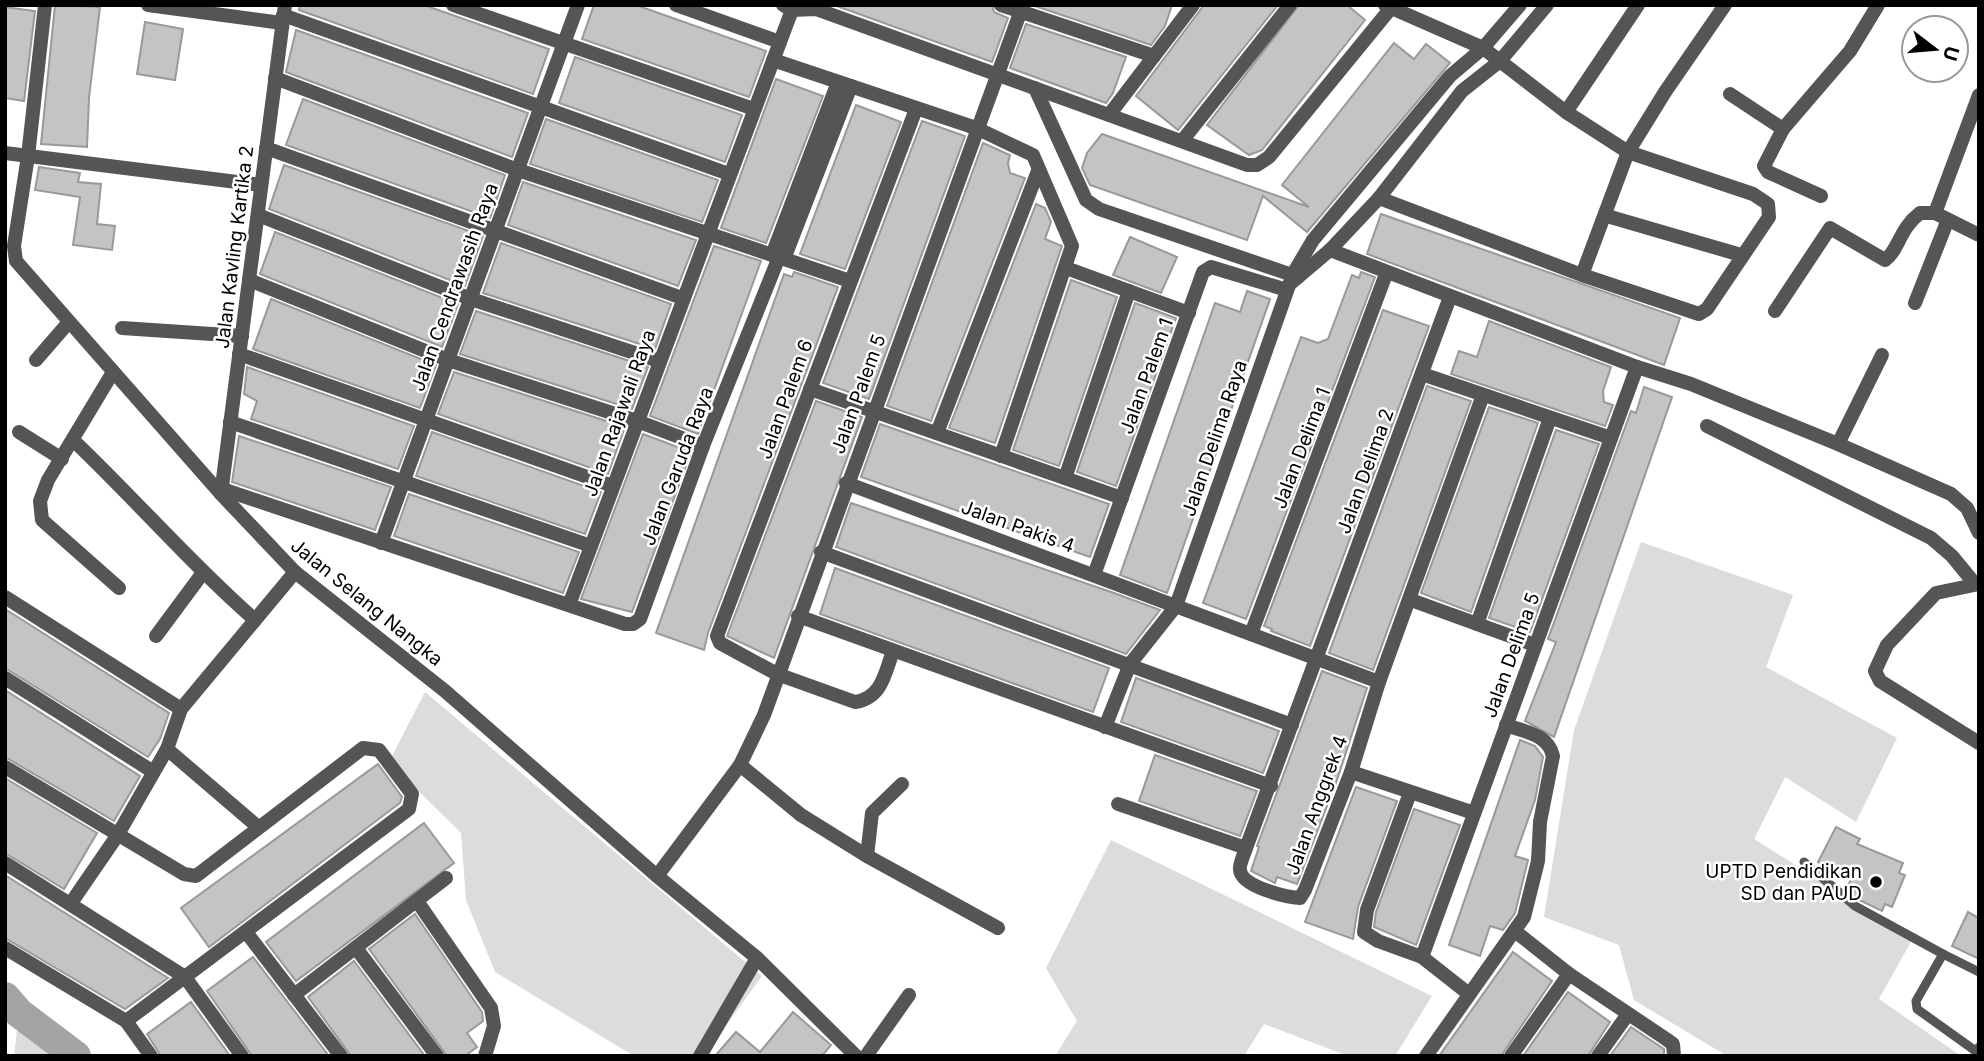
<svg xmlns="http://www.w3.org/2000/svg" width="1984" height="1061" font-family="Inter,sans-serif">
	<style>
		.green { fill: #dcdcdc }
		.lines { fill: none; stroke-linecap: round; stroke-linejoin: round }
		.river { stroke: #a3a3a3; stroke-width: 30 }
		.building { fill: #c4c4c4; stroke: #999; stroke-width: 2 }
		.lane { stroke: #555; stroke-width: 9 }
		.street { stroke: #555; stroke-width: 14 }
		.poi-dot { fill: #000; stroke: #fff; stroke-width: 2.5 }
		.labels { text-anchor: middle; stroke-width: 5; stroke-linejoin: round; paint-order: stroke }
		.street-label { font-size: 19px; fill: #000; stroke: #fff }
		.poi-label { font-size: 19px; fill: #000; stroke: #fff; text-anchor: end }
	</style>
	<rect width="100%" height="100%" fill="#fff"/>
	<g class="green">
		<path d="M1641 542 1793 595 1766 667 1897 738 1856 822 1785 777 1754 839 1913 938 1879 999 1961 1056H1727L1634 1000 1619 945 1544 917 1574 730Z"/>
		<path d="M425 692 762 976 704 1056H634L495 972 466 900 461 833 389 762Z"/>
		<path d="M1111 840 1432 996 1395 1056H1348L1264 1024 1244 1056H1055L1077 1021 1046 968Z"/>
		<path d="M19 1013 76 1056H14Z"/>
	</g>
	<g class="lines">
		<path class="river" d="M5 997 19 1013 76 1056"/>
	</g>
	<g class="building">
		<path d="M55 5 100 7 89 98 87 147 41 144Z"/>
		<path d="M300 5H424L549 49 533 94 299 10Z"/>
		<path d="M594 5H636L766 51 749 97 582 39Z"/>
		<path d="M834 5H992L994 12 1008 18 992 62Z"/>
		<path d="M1032 5H1172L1165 26 1151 45Z"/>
		<path d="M1204 5H1278L1178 130 1136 96Z"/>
		<path d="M1299 5H1347L1365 20 1262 150 1249 155 1207 125Z"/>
		<path d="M5 7 35 11 24 101 5 98Z"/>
		<path d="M145 22 183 29 175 80 137 74Z"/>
		<path d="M1026 24 1126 57 1113 93 1106 103 1010 68Z"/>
		<path d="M296 30 528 113 512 157 286 72Z"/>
		<path d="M1394 43 1414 59 1426 44 1450 63 1307 232 1263 196 1247 240 1090 185 1082 168 1087 153 1102 134 1309 207 1282 185Z"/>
		<path d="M575 57 742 115 725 162 559 103Z"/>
		<path d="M776 79 823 96 766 243 721 228Z"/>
		<path d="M303 99 505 175 490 218 286 145Z"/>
		<path d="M856 105 901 122 845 269 800 254Z"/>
		<path d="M546 119 718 180 702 222 530 164Z"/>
		<path d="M922 121 965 136 869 399 823 383Z"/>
		<path d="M983 143 1010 155 1008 163 1010 173 1025 178 931 421 887 406Z"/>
		<path d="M284 165 483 236 465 286 269 209Z"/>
		<path d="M39 167 80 173 78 182 101 184 97 224 115 226 112 250 73 245 80 197 35 190Z"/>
		<path d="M523 182 696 240 678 286 508 225Z"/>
		<path d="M1036 204 1045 208 1051 222 1045 239 1062 246 995 443 949 428Z"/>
		<path d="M1381 214 1680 318 1664 365 1367 254Z"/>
		<path d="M275 232 458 304 442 347 260 274Z"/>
		<path d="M1130 237 1177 257 1161 293 1113 275Z"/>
		<path d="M501 243 671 304 655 349 483 293Z"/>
		<path d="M714 246 761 261 698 434 650 416Z"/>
		<path d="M794 272 838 287 708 633 704 650 656 633 784 274 792 277Z"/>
		<path d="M1361 272 1375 277 1246 619 1203 603 1301 337 1318 343 1328 339 1352 275 1359 278Z"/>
		<path d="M1071 280 1117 297 1059 466 1013 450Z"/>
		<path d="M1247 291 1270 299 1167 593 1120 575 1215 303 1240 312Z"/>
		<path d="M271 299 436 365 420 408 253 349Z"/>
		<path d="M1135 303 1176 318 1116 486 1077 472Z"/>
		<path d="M1383 310 1429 326 1310 646 1271 631 1272 629 1264 626Z"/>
		<path d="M476 311 648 367 632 409 460 354Z"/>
		<path d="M1489 321 1611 367 1603 391 1604 402 1613 405 1605 426 1451 374 1459 351 1477 357Z"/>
		<path d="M247 367 414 426 398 469 251 419 257 401 244 394Z"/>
		<path d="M454 372 625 427 608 474 438 414Z"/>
		<path d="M1427 386 1471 401 1373 670 1329 653Z"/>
		<path d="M1644 387 1672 397 1554 737 1525 721 1556 642 1548 639 1631 411 1636 413Z"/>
		<path d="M816 401 862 417 774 658 727 636Z"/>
		<path d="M1489 407 1538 423 1471 612 1421 593Z"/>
		<path d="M880 424 1109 504 1090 557 861 477Z"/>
		<path d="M1556 430 1599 444 1530 632 1489 618Z"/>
		<path d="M432 432 601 492 585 534 416 476Z"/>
		<path d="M643 434 691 452 632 612 581 599Z"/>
		<path d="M239 436 391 487 375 530 232 482Z"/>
		<path d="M409 494 579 552 563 593 394 536Z"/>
		<path d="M851 503 1114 593 1160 610 1126 654 1121 652 836 547Z"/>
		<path d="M835 568 1109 668 1093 712 820 614Z"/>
		<path d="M5 609 169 713 160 739 148 757 5 668Z"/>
		<path d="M1322 671 1367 688 1337 780 1297 884 1277 877 1275 883 1251 871 1259 847 1257 846Z"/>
		<path d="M1136 678 1279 731 1263 773 1121 722Z"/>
		<path d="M5 690 140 776 114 821 5 757Z"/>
		<path d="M1520 740 1535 746 1543 757 1535 800 1515 856 1528 860 1515 913 1503 930 1490 926 1480 956 1449 945Z"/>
		<path d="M1155 755 1257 791 1240 836 1139 801Z"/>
		<path d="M378 764 402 797 400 803 209 947 181 908Z"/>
		<path d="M5 778 97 833 64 889 5 853Z"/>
		<path d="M1356 787 1397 801 1358 907 1353 939 1305 922Z"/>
		<path d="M1414 809 1460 825 1416 945 1374 927 1376 912Z"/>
		<path d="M424 823 454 863 296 981 266 942Z"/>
		<path d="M1836 827 1860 839 1857 844 1903 863 1899 873 1905 875 1892 907 1885 904 1882 911 1859 900 1852 894 1854 891 1847 889 1851 878 1818 862Z"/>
		<path d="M5 875 168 978 125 1009 5 938Z"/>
		<path d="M1968 912 1979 918V959L1952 946Z"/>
		<path d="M415 914 482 1012 483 1021 467 1033 477 1047 465 1056H447L369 949Z"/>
		<path d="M1513 952 1552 981 1501 1056H1439Z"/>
		<path d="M253 957 286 1000 329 1056H252L207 991Z"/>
		<path d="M354 961 425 1056H351L308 997Z"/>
		<path d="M1568 992 1610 1022 1588 1056H1523Z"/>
		<path d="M191 1002 230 1056H161L147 1034Z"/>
		<path d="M793 1012 831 1045 822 1056H715L736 1032 760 1052Z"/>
		<path d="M1631 1027 1664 1049V1056H1610Z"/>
	</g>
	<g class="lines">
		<g class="lane">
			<path d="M1804 862 1855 906 1943 954 1916 1001 1917 1009 1977 1052 1979 1047"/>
			<path d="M1943 954 1979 972"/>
		</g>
		<g class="street">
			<path d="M45 5 28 156 14 246 16 261 221 494 295 572 445 691 657 876 757 958 856 1056"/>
			<path d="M148 5 282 23"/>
			<path d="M453 5 754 109"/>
			<path d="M676 5 780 42"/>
			<path d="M783 5 792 10 816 9 1247 165H1257L1269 157 1391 8"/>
			<path d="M1001 5 1154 56"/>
			<path d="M283 15 729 174"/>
			<path d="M773 60 976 128 1033 155 1072 246 1001 456"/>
			<path d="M275 78 518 170 850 281"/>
			<path d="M1035 88 1086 200 1099 209 1298 277"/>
			<path d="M1730 94 1783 129 1850 51 1878 5"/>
			<path d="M1566 112 1638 5"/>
			<path d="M1109 115 1193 5"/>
			<path d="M1783 129 1764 166 1768 172 1821 196"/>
			<path d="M1182 141 1290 5"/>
			<path d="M266 148 682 298"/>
			<path d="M5 153 261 185"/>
			<path d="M1379 198 1582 275 1699 314 1707 309 1769 217 1768 204 1753 194 1628 152 1566 112 1483 48 1385 5"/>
			<path d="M1935 213 1979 95"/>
			<path d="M258 215 471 299 659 361"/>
			<path d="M1607 216 1741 255"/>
			<path d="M1330 250 1637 367 1691 384 1838 444 1951 494 1967 508 1979 533"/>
			<path d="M772 255 838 82"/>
			<path d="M784 259 851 86"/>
			<path d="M1066 268 1189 313"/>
			<path d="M1582 275 1628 152 1665 92 1725 5"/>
			<path d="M249 280 448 360 637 421 703 446"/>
			<path d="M1291 283 1330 250 1379 198 1462 91 1500 61 1547 5"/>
			<path d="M1450 297 1246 848C1244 855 1239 864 1240 870 1242 887 1286 897 1300 898L1305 890 1351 772 1379 682 1483 395"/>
			<path d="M1915 303 1947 222"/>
			<path d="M1775 311 1830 228 1885 260C1899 250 1899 229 1920 213H1935L1979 235"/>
			<path d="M122 328 242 336"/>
			<path d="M239 354 613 486"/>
			<path d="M36 360 69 322"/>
			<path d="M113 372 48 480 40 501 42 520 119 588"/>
			<path d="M1422 374 1611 438"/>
			<path d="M810 389 1122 498"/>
			<path d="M230 422 591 546"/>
			<path d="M1707 426 1931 538 1952 556 1975 584"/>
			<path d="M19 432 62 459"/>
			<path d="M937 433 1038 171"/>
			<path d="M74 441C136 500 191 564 255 620"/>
			<path d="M1838 444 1882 355"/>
			<path d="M1065 478 1129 291"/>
			<path d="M846 483 1379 682"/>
			<path d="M222 489 625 624H633L640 619 703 446 779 257"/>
			<path d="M221 494 285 5"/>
			<path d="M381 543 578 5"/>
			<path d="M821 552 1292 725"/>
			<path d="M1094 575 1203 272 1211 267 1287 290"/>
			<path d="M1979 584 1936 593 1887 645 1875 671 1880 681 1979 743"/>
			<path d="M5 597 181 709"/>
			<path d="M1411 600 1535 645"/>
			<path d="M569 605 792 10"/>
			<path d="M798 616 1271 786"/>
			<path d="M1477 624 1550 418"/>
			<path d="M1251 634 1386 274"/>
			<path d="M156 636 202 574"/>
			<path d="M893 651C885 673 882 698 855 702L777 674 720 643 717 636 916 109"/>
			<path d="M5 678 152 771"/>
			<path d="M1105 727 1130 664 1176 606 1293 274 1313 240 1450 76 1483 48 1520 5"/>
			<path d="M167 749 258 827"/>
			<path d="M740 765 801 815 867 856 998 928"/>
			<path d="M5 767 184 874 196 876 363 748 379 750 412 794 409 809 126 1021"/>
			<path d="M1351 772 1474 813"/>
			<path d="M1410 793 1367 910 1364 932 1378 941 1422 957 1469 994"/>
			<path d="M1118 804 1246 848"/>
			<path d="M867 856 872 813 902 784"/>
			<path d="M5 863 185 977 242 1056"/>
			<path d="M657 876 740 765 764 715 1023 5"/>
			<path d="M417 901 491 1008 494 1026 485 1056"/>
			<path d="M71 903 117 836 167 749 181 709 295 572"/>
			<path d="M246 932 341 1056"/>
			<path d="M1516 932 1569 974 1666 1039 1673 1044 1674 1056"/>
			<path d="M5 948 126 1021 151 1056"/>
			<path d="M356 948 437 1056"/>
			<path d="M1422 957 1637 367"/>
			<path d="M294 995 446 878"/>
			<path d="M700 1056 757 958"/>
			<path d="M866 1056 909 995"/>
			<path d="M1426 1056 1524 917 1538 861 1540 822 1553 756C1548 734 1525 732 1506 725"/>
			<path d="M1511 1056 1569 974"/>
			<path d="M1598 1056 1628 1014"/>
		</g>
	</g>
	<circle class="poi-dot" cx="1876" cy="882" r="7"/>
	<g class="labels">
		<g class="street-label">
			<text transform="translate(234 247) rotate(-83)" y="7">Jalan Kavling Kartika 2</text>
			<text transform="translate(454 287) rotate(-70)" y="7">Jalan Cendrawasih Raya</text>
			<text transform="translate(1146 376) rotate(-70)" y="7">Jalan Palem 1</text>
			<text transform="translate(858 394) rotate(-70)" y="7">Jalan Palem 5</text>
			<text transform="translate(785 399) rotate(-70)" y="7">Jalan Palem 6</text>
			<text transform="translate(619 413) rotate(-70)" y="7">Jalan Rajawali Raya</text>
			<text transform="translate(1214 438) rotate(-71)" y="7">Jalan Delima Raya</text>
			<text transform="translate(1301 448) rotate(-69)" y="7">Jalan Delima 1</text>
			<text transform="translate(677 466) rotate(-69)" y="7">Jalan Garuda Raya</text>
			<text transform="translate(1365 471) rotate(-70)" y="7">Jalan Delima 2</text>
			<text transform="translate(1018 526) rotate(20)" y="7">Jalan Pakis 4</text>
			<text transform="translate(367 602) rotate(39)" y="7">Jalan Selang Nangka</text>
			<text transform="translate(1511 655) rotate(-70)" y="7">Jalan Delima 5</text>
			<text transform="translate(1316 805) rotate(-70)" y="7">Jalan Anggrek 4</text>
		</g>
		<g class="poi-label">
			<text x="1862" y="878">UPTD Pendidikan<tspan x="1862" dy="22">SD dan PAUD</tspan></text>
		</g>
	</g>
	<rect width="1984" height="1061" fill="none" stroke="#000000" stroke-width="14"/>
	<g transform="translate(1935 49) rotate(106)"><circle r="33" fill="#ffffff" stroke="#999999" stroke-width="2"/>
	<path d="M0-5L12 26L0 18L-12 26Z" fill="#000000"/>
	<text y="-10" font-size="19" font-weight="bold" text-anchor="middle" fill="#000000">U</text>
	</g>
</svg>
